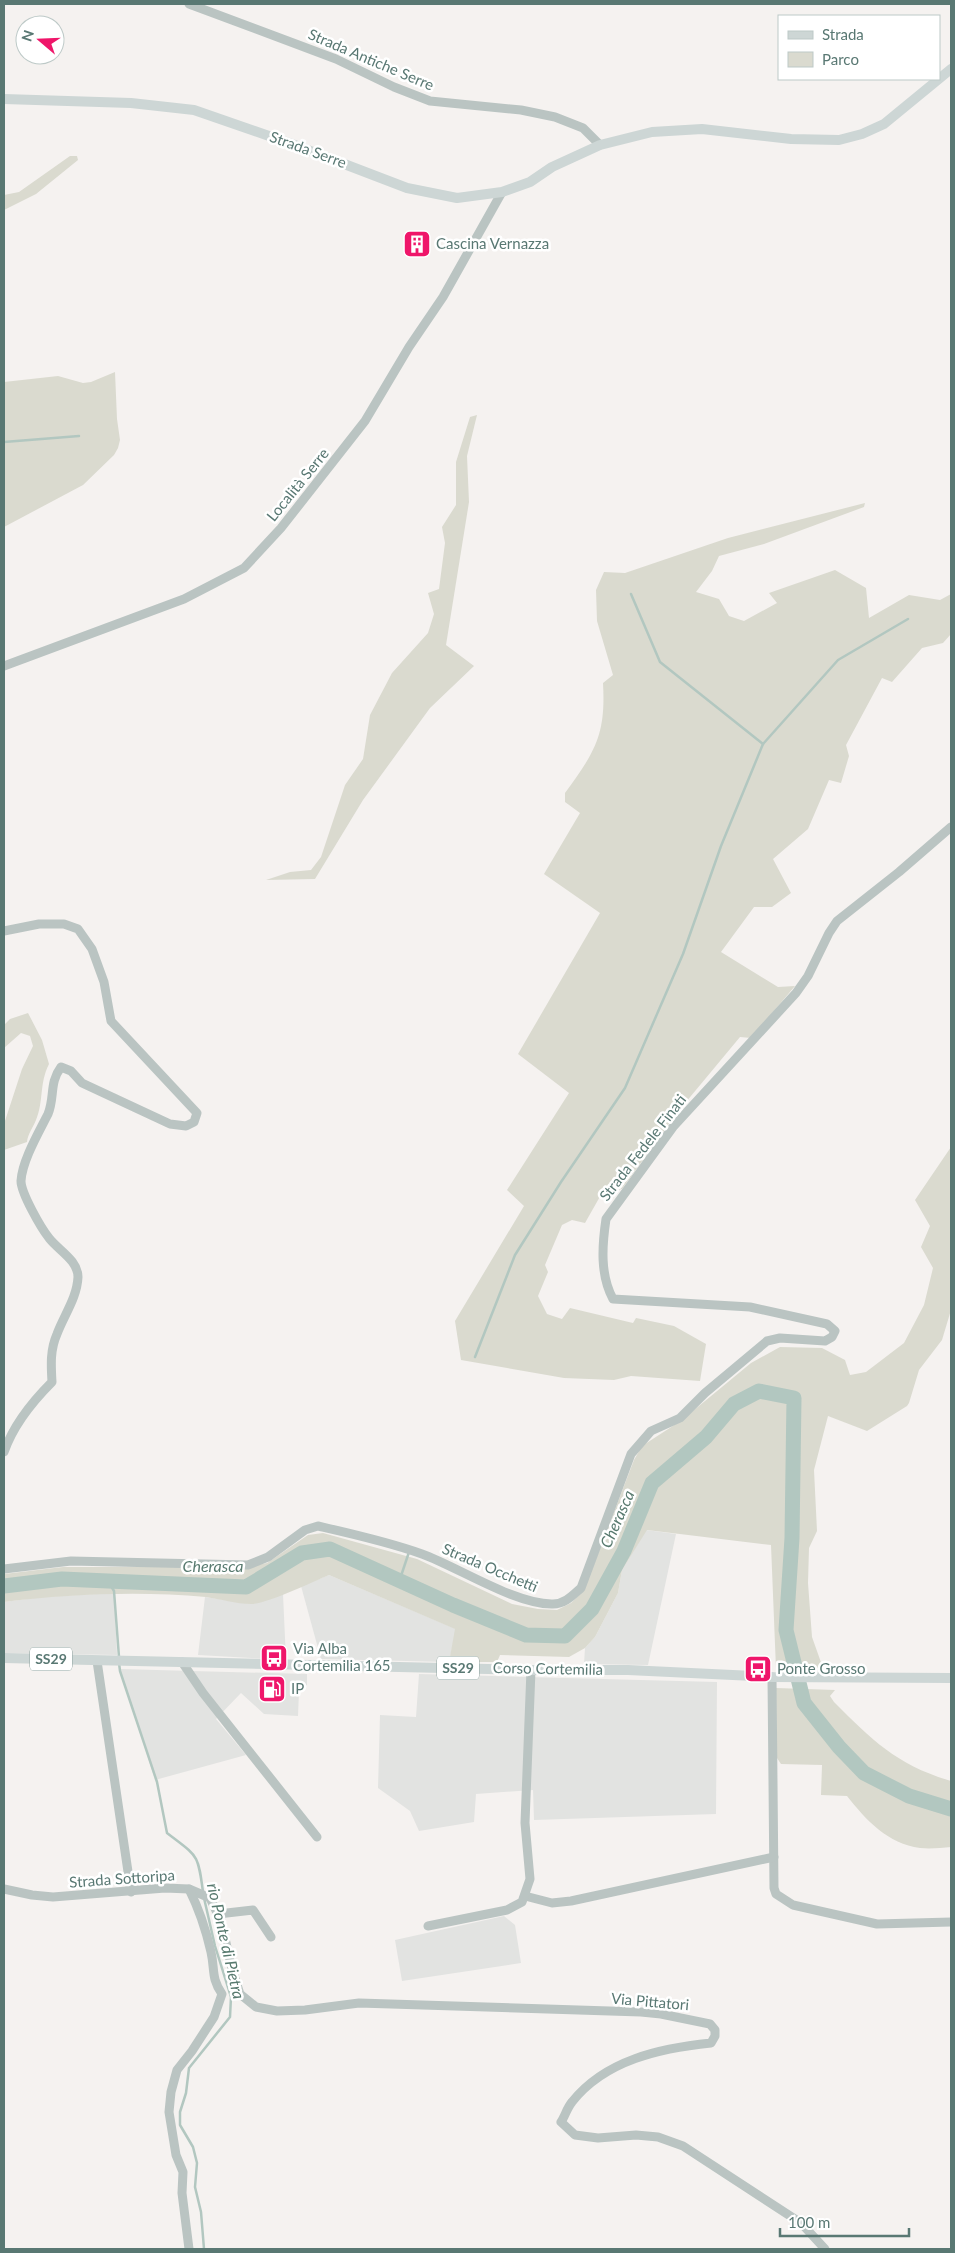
<svg xmlns="http://www.w3.org/2000/svg" width="955" height="2253" font-family="Lato,sans-serif">
	<style>
		.built { fill: #e2e3e1 }
		.green { fill: #dadacf }
		.lines { fill: none; stroke-linecap: round; stroke-linejoin: round }
		.stream { stroke: #b2c7c0; stroke-width: 2.5 }
		.river { stroke: #b2c7c0; stroke-width: 15 }
		.minor { stroke: #bac4c2; stroke-width: 9 }
		.major { stroke: #cdd6d5; stroke-width: 10 }
		.labels { text-anchor: middle; stroke-width: 5; stroke-linejoin: round; paint-order: stroke }
		.shield { fill: #fff; stroke: #8ba09d; stroke-width: 1 }
		.shield-label { font-size: 14px; font-weight: bold; fill: #597873 }
		.street-label { font-size: 15px; fill: #597873; stroke: #fff }
		.poi-label { font-size: 15px; fill: #597873; stroke: #fff; text-anchor: start }
		.water-label { font-size: 16px; font-style: italic; fill: #587a6f; stroke: #fff }
	</style>
	<rect width="100%" height="100%" fill="#f5f2f0"/>
	<g class="built">
		<path d="M646 1530 676 1534 648 1665 584 1664 585 1648 595 1637 618 1593 622 1570Z"/>
		<path d="M329 1575 456 1629 449 1662 321 1659 301 1586Z"/>
		<path d="M114 1593 117 1655 4 1653V1602L42 1597Z"/>
		<path d="M283 1594 286 1660 198 1655 205 1597 252 1604Z"/>
		<path d="M120 1669 307 1674V1685L299 1691 298 1716 264 1714 241 1693 216 1719 246 1755 155 1780Z"/>
		<path d="M419 1674 717 1682 716 1814 534 1820 533 1790 476 1794 474 1822 419 1831 410 1811 378 1788 380 1715 416 1717Z"/>
		<path d="M504 1916 515 1925 521 1963 402 1981 395 1940Z"/>
	</g>
	<g class="green">
		<path d="M70 156H77L78 160 36 194 4 210V195L19 192Z"/>
		<path d="M115 372 117 419 120 440 118 448 114 455 83 485 4 527V382L58 376 83 383 91 382Z"/>
		<path d="M477 415 467 456 469 502 446 645 474 666 430 708 363 800 315 879 266 880 290 872 311 870 321 857 345 785 363 759 370 715 392 673 428 633 434 614 428 593 439 589 445 543 442 527 456 505V462L470 417Z"/>
		<path d="M865 503 864 507 764 544 719 556 712 571 696 592 719 599 729 616 744 621 777 603 769 593 835 570 866 588 869 618 909 595 940 600 951 594V634L943 643 922 648 892 682 882 678 846 745 849 756 841 783 829 780 808 829 773 859 791 893 772 907H754L721 952 778 987 795 986 751 1038 740 1037 676 1114 622 1189 602 1193 585 1223 572 1220 562 1225 545 1265 548 1272 538 1296 547 1314 562 1319 570 1308 633 1323 636 1318 674 1326 706 1344 700 1381 631 1376 614 1380 564 1378 461 1360 455 1321 524 1206 507 1190 569 1093 518 1054 600 913 544 874 580 813 565 802V793C595 752 606 735 603 683L613 675 597 621 596 590 604 572 625 573 728 538Z"/>
		<path d="M28 1013 42 1040 49 1064C39 1084 44 1101 36 1120 33 1128 28 1133 27 1142L4 1150V1124L22 1069 33 1046 30 1036 21 1033 4 1048V1025L10 1019Z"/>
		<path d="M951 1147V1310L942 1340 919 1370 909 1403 907 1406 867 1431 828 1416 814 1470 817 1531 809 1548 808 1583 812 1637 823 1668 776 1669 771 1545 647 1530 622 1570 618 1593 595 1637 585 1648 569 1657 500 1655 497 1662H449L455 1629 329 1575C312 1582 267 1604 251 1604 236 1604 220 1599 206 1597 138 1591 71 1594 4 1602V1574L63 1567H247L267 1563 308 1535 323 1533 417 1559 512 1604 538 1609 557 1610 571 1603 584 1590 634 1460 642 1446 682 1420 751 1363 780 1347 822 1348 845 1360 850 1375 866 1372 904 1343 924 1305 933 1268 921 1247 930 1226 915 1200Z"/>
		<path d="M776 1688 835 1690 830 1696 834 1702C873 1741 897 1765 951 1781V1847C941 1848 930 1849 920 1848 888 1844 866 1820 847 1796L821 1795 822 1765 781 1764 777 1758Z"/>
	</g>
	<g class="lines">
		<g class="stream">
			<path d="M4 442 79 436"/>
			<path d="M631 594 660 662 763 744"/>
			<path d="M475 1357 515 1255 561 1182 625 1088 683 954 721 846 763 744 838 660 908 619"/>
			<path d="M108 1581 114 1591 119 1657"/>
			<path d="M399 1582 409 1552"/>
			<path d="M119 1663 120 1671 157 1782 167 1833C198 1857 198 1853 203 1892"/>
			<path d="M204 1898 215 1946 231 1997 230 2017 189 2068 186 2093 180 2112V2125L193 2147 197 2163 195 2187 201 2212 204 2249"/>
		</g>
		<path class="river" d="M4 1586 62 1579 246 1587 302 1553 330 1549 453 1605 526 1635 565 1636 592 1609 624 1551 652 1483 706 1437 734 1404 759 1391 794 1398 792 1538 786 1630 804 1703 839 1747 864 1773 909 1796 951 1809"/>
		<g class="minor">
			<path d="M189 4 336 59 394 87 430 101 521 110 555 117 583 128 600 145"/>
			<path d="M4 666 184 599 244 568 281 528 365 421 409 347 443 297 502 192"/>
			<path d="M4 931 39 924H64L78 929 92 949 104 982 111 1021 197 1113 194 1122 186 1126 170 1124 82 1083 71 1071 61 1067C49 1083 55 1097 48 1114 39 1132 22 1161 21 1181 21 1193 41 1228 49 1238 58 1250 78 1260 78 1277 77 1298 64 1315 57 1334 50 1350 51 1365 52 1382 33 1401 13 1426 4 1452"/>
			<path d="M4 1569 71 1561 248 1565 268 1557 305 1530 318 1526C353 1534 389 1542 422 1554 458 1567 516 1605 553 1604 565 1604 573 1595 581 1588L631 1454 651 1431 680 1418 705 1393 767 1341 780 1338 825 1341 832 1337 835 1331 827 1324 750 1307 613 1299C600 1275 602 1246 606 1219L673 1127 796 993 808 976 829 933 837 921 899 872 951 827"/>
			<path d="M97 1661 131 1892"/>
			<path d="M182 1662 203 1693 317 1837"/>
			<path d="M772 1677 774 1888 776 1894 793 1905 877 1924 951 1922"/>
			<path d="M4 1889 32 1895 53 1897 165 1888 189 1889 210 1898 221 1921 232 1969 240 1994 256 2007 277 2011 305 2010 359 2003 641 2012 661 2014 710 2024 715 2030V2036L711 2043C661 2048 605 2060 572 2102 567 2108 565 2116 561 2122L575 2135 598 2138 636 2135 658 2137 683 2146 801 2223 825 2249"/>
			<path d="M525 1896 552 1903 571 1901 774 1857"/>
			<path d="M218 1914 253 1910 271 1937"/>
			<path d="M428 1926 507 1910 522 1902 530 1879 525 1823 531 1670"/>
			<path d="M189 2249 182 2193 183 2172 176 2155 169 2112 171 2092 177 2070 192 2051 214 2017 222 1994C211 1978 215 1970 211 1952 206 1930 199 1909 189 1889"/>
		</g>
		<g class="major">
			<path d="M4 99 131 103 194 110 292 144 407 188 457 198 502 192 530 182 552 167 600 145 652 132 702 129 791 139 839 140 862 134 884 124 951 69"/>
			<path d="M4 1658 531 1670H628L772 1677 951 1678"/>
		</g>
	</g>
	<defs>
		<g id="building-square" transform="scale(1.4375)"><rect x="-9" y="-9" width="18" height="18" rx="4" fill="#ef166a" stroke="#fff"/><path d="M-4-6H4V6H1V3H-1V6H-4ZM-2.5-4.3h1.7v1.8h-1.7ZM.8-4.3h1.7v1.8H.8ZM-2.5-1h1.7V.8h-1.7ZM.8-1h1.7V.8H.8Z" fill="#fff"/></g>
		<g id="bus-square" transform="scale(1.4375)"><rect x="-9" y="-9" width="18" height="18" rx="4" fill="#ef166a" stroke="#fff"/><path d="M-5-6H5V4H4V6H2V4H-2V6H-4V4H-5ZM-3.5-4V0h7V-4ZM-3.5 1.2v1.5H-2V1.2ZM2 1.2v1.5H3.5V1.2Z" fill="#fff"/></g>
		<g id="fuel-square" transform="scale(1.4375)"><rect x="-9" y="-9" width="18" height="18" rx="4" fill="#ef166a" stroke="#fff"/><path d="M-5.5-6h7V0h2V4h1.3V-2.5L3-4.5l.8-.8L6-3V5H2.5V1h-1V6h-7ZM-4.2-4.7v3.2H.2V-4.7Z" fill="#fff"/></g>
	</defs>
	<g fill-rule="evenodd">
		<use href="#building-square" x="417" y="244"/>
		<use href="#bus-square" x="274" y="1658"/>
		<use href="#bus-square" x="758" y="1669"/>
		<use href="#fuel-square" x="272" y="1689"/>
	</g>
	<g class="labels">
		<g class="shield">
			<rect x="30" y="1647.5" width="42" height="23" rx="4"/>
			<rect x="437" y="1656.5" width="42" height="23" rx="4"/>
		</g>
		<g class="shield-label">
			<text x="51" y="1664">SS29</text>
			<text x="458" y="1673">SS29</text>
		</g>
		<g class="street-label">
			<text transform="translate(371 60) rotate(23)" y="5">Strada Antiche Serre</text>
			<text transform="translate(308 150) rotate(20)" y="5">Strada Serre</text>
			<text transform="translate(298 485) rotate(-51)" y="5">Località Serre</text>
			<text transform="translate(643 1148) rotate(-52)" y="5">Strada Fedele Finati</text>
			<text transform="translate(490 1568) rotate(23)" y="5">Strada Occhetti</text>
			<text transform="translate(548 1669) rotate(1)" y="5">Corso Cortemilia</text>
			<text transform="translate(122 1879) rotate(-4)" y="5">Strada Sottoripa</text>
			<text transform="translate(650 2002) rotate(5)" y="5">Via Pittatori</text>
		</g>
		<g class="poi-label">
			<text x="436" y="249">Cascina Vernazza</text>
			<text x="293" y="1654">Via Alba<tspan x="293" dy="17">Cortemilia 165</tspan></text>
			<text x="777" y="1674">Ponte Grosso</text>
			<text x="291" y="1694">IP</text>
		</g>
		<g class="water-label">
			<text transform="translate(617 1519) rotate(-66)" y="6">Cherasca</text>
			<text x="213" y="1572">Cherasca</text>
			<text transform="translate(226 1941) rotate(77)" y="6">rio Ponte di Pietra</text>
		</g>
	</g>
	<rect width="955" height="2253" fill="none" stroke="#597873" stroke-width="10"/>
	<rect x="778" y="15" width="162" height="65" fill="#ffffff" stroke="#bdc9c7"/>
	<rect x="788" y="31" width="25" height="8" fill="#cdd6d5" stroke="#bdc9c7"/>
	<text x="822" y="40" font-size="15" fill="#597873">Strada</text>
	<rect x="788" y="52" width="25" height="15" fill="#dadacf" stroke="#bdc9c7"/>
	<text x="822" y="65" font-size="15" fill="#597873">Parco</text>
	<g transform="translate(40 40) rotate(289)"><circle r="24" fill="#ffffff" stroke="#bdc9c7"/>
	<path d="M0-4L9 19L0 12L-9 19Z" fill="#ef166a"/>
	<text y="-8" font-size="14" font-weight="bold" text-anchor="middle" fill="#597873">N</text>
	</g>
	<path d="M780 2228v8h129v-8" fill="none" stroke="#597873" stroke-width="2.5"/>
	<text x="788" y="2228" font-size="15" fill="#597873" stroke="#ffffff" stroke-width="4" paint-order="stroke">100 m</text>
</svg>
